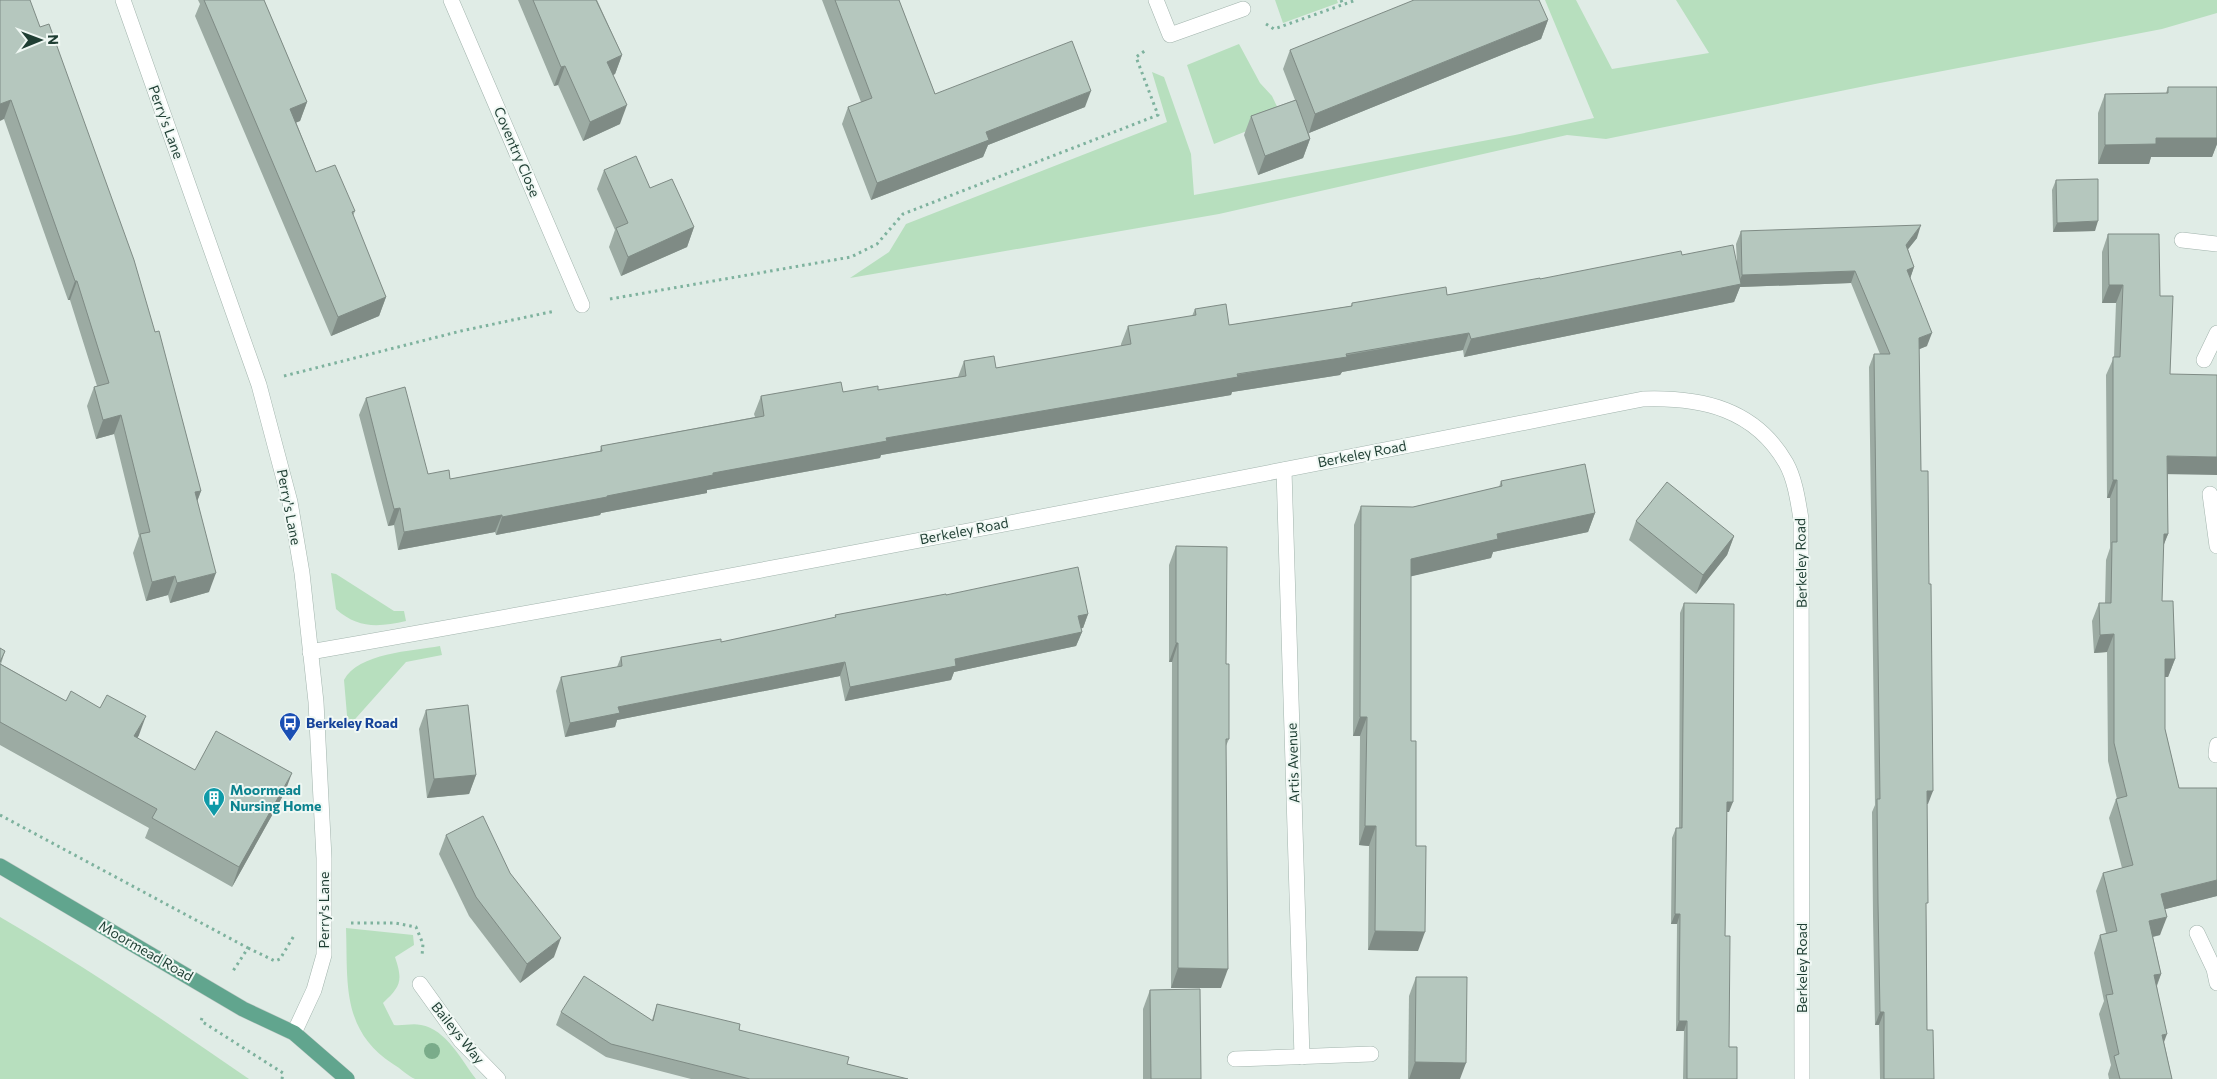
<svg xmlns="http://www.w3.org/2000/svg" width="2217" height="1079" font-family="Commissioner,sans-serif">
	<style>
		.green { fill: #b7dfbe }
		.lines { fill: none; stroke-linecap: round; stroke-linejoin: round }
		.lane-casing { stroke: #a2b4ad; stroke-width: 16 }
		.street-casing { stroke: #a2b4ad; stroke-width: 16 }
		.primary-casing { stroke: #c0c9c6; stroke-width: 16 }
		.path { stroke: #7eb29e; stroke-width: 3; stroke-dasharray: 2.5 4; stroke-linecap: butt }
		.lane { stroke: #fff; stroke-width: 15 }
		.street { stroke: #fff; stroke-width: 15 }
		.primary { stroke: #61a58e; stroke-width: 15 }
		.tree { fill: #7aac8a }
		.wall { fill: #9caba3 }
		.shaded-wall { fill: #7f8b85 }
		.building { fill: #b5c7be; stroke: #7f8b85 }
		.labels { text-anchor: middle; stroke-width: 4; stroke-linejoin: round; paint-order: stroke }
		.street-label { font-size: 14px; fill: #1f3e33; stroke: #f0f8f4 }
		.transit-label { font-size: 14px; font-weight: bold; fill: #164399; stroke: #f0f8f4; text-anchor: start }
		.culture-label { font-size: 14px; font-weight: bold; fill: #0d838f; stroke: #f0f8f4; text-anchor: start }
	</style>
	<rect width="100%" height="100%" fill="#e0ece6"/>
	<g class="green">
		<path d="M1275 0H1337L1338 3 1283 23Z"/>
		<path d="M1545 0H1576L1612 69 1709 53 1676 0H2217V13L2162 29 1880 83 1606 139 1567 135 1219 214 850 278 889 252 906 224 1167 122 1152 72 1164 77 1191 154 1194 195 1515 135 1594 118Z"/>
		<path d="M1239 44 1260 83 1272 96 1282 117 1214 144 1187 65Z"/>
		<path d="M331 573 336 574 394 611H404L406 621C379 627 358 629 336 609Z"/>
		<path d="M440 646 442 655 406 662 348 727 344 680C358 653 412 651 440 646Z"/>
		<path d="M0 917C86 967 168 1023 249 1079H0Z"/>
		<path d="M346 928 413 935 414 945 395 957C403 981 401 986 383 1003L394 1025C403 1026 412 1023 421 1025 446 1029 462 1061 476 1079 465 1079 424 1079 415 1079 408 1076 400 1068 393 1064 341 1030 348 983 346 928Z"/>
	</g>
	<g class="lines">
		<g class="lane-casing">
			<g id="lane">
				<path d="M2204 360 2217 333"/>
				<path d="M2210 494 2217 546"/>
				<path d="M2216 755 2217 745"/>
				<path d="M2197 933 2214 969 2217 983"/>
			</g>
		</g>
		<g class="street-casing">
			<g id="street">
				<path d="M123 0 259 385 290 502 302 573 316 702 324 858V955L314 990 294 1033"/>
				<path d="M451 0 582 305"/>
				<path d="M1156 0 1170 35 1243 9"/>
				<path d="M2182 240 2217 244"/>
				<path d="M1284 470 1302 1057"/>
				<path d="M310 652C755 574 1199 487 1643 399 1702 397 1755 409 1786 463 1795 479 1798 501 1801 519L1802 1079"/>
				<path d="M420 984 461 1041 498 1079"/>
				<path d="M1235 1059 1371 1054"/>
			</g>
		</g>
		<g class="primary-casing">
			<path id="primary" d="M0 866 243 1009 294 1033 347 1079"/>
		</g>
		<g class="path">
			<path d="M1341 0 1343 5"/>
			<path d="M1266 24 1274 29 1356 0"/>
			<path d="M610 299 851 257 877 244 903 214 1158 115 1136 57 1146 50"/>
			<path d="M284 376 461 331 555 311"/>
			<path d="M0 815 248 948 233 971"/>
			<path d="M351 923H395L416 927 423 944 422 956"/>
			<path d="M248 948 275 961 280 959 295 934"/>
			<path d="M202 1018 201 1021 283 1073 282 1079"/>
		</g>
		<use href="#lane" class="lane"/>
		<use href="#street" class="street"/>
		<use href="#primary" class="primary"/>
	</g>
	<circle class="tree" cx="432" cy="1051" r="8"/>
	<g class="wall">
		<path d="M0 0 201 491 197 501 209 592 170 603 168 595 146 601 133 553 139 536 114 434 96 439 87 406 94 387 97 386 70 300H68L4 119Z"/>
		<path d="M198 0H264L307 102 300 121 296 122 316 172 355 211 353 216 386 297 379 316 331 336 195 16 200 4Z"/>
		<path d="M518 0H597L622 55 615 74 613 75 620 124 583 141 558 85 554 86Z"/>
		<path d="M822 0H899L935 94 1085 107 988 145 983 157 871 200 842 124 848 107 861 102Z"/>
		<path d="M1548 20 1541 39 1309 133 1310 139 1303 158 1258 175 1244 135 1251 116 1295 100 1283 69 1290 50Z"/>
		<path d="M2168 87H2217V144L2212 157H2151L2149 164H2098V113L2105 94 2166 93Z"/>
		<path d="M604 170 650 188 694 227 687 247 621 276 609 247 615 230 597 189Z"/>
		<path d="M2056 180 2095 231 2053 232 2052 190Z"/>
		<path d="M1741 231 1917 238 1908 249 1914 267 1910 278 1927 346 1919 349 1921 471 1928 804H1927L1926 908 1927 1030 1934 1079H1880L1879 1025H1875L1873 916 1872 812 1875 805 1869 367 1874 354H1880L1851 283 1740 287 1734 302 1464 357 1463 350 1342 372 1340 375 1232 392 1231 395 881 455 880 458 707 490V493L601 513 600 515 496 535 495 532 398 550 394 525 388 526 359 415 366 398 428 474 450 479 600 451 601 446 755 417 754 414 761 396 878 390 958 377 964 361 996 368 1121 346V344L1128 326 1192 316 1195 309 1229 325 1351 306 1352 303 1447 295 1682 255 1737 263 1736 244Z"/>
		<path d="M2108 234 2160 296 2170 374 2168 474V534L2163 546 2162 601 2175 659 2168 677H2165V729L2179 788H2217V896L2165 909 2160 935 2153 937 2161 974 2157 986 2164 1042 2172 1079H2109L2108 1074 2111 1065 2099 1014 2104 1001 2094 953 2100 935 2106 933 2096 891 2103 873 2122 868 2109 818 2116 799H2117L2108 761 2107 652 2094 653 2092 621 2099 603H2105L2106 560 2110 548V498H2107L2106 375 2114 357 2116 303H2102V252Z"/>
		<path d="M1501 481 1595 513 1588 532 1493 552 1491 558 1411 576V741L1416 846 1418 951 1368 950 1369 846 1359 845 1360 736H1353L1354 525 1361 506 1413 507 1499 487Z"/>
		<path d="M1636 521 1734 536 1727 555 1696 594 1629 540Z"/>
		<path d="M1176 546 1226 664 1229 739 1226 746 1221 988H1171L1172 662H1169V565Z"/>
		<path d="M946 595 1088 614 1083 628H1081L1082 632 1076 646 954 672 951 680 845 701 840 676 617 720 615 727 565 737 556 691 561 677 617 667 621 657 721 642 835 618V615Z"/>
		<path d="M1684 603 1729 812H1727L1725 936 1729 1047 1737 1079H1683L1684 1031H1676L1677 924H1671L1672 838 1676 828H1679L1680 613Z"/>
		<path d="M0 648 5 651 1 664 66 701 139 735 137 738 195 770 285 792 232 887 145 838 149 828 0 745Z"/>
		<path d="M426 710 476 775 469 794 427 798 419 729Z"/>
		<path d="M446 835 510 873 554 957 520 983 469 916 439 854Z"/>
		<path d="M1416 977 1460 1079H1408L1409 996Z"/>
		<path d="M1150 990 1201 1079H1143V1009Z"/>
		<path d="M657 1004 739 1030 847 1064 908 1079H691L606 1057 556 1025 561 1012 652 1020Z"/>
	</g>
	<g class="shaded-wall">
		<path d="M1548 20 1541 39 1309 133 1315 114Z"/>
		<path d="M622 55 615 74 600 81 607 62Z"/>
		<path d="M565 66 558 85 554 86 561 67Z"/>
		<path d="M1091 91 1085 107 988 145 983 157 871 200 877 183 986 132Z"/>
		<path d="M11 100 4 119 0 121V104Z"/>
		<path d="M307 102 300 121 284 128 290 109Z"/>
		<path d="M627 105 620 124 583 141 590 122Z"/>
		<path d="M2156 138H2217V144L2212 157H2151L2149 164H2098L2105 145Z"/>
		<path d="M1310 139 1303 158 1258 175 1265 156Z"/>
		<path d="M2098 221 2095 231 2053 232 2057 223Z"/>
		<path d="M1921 225 1917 238 1901 258 1906 245Z"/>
		<path d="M694 227 687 247 621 276 628 257Z"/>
		<path d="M1914 267 1910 279 1907 270Z"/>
		<path d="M1855 271 1851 283 1740 287 1734 302 1464 357 1471 339 1738 284 1742 275Z"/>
		<path d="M75 281H77L70 300H68Z"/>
		<path d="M2109 285H2123L2116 303H2102Z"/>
		<path d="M386 297 379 316 331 336 338 317Z"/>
		<path d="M1469 333 1463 350 1342 372 1340 375 1232 392 1231 395 881 455 880 458 707 490V493L601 513 600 515 496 535 502 517 713 473 886 438Z"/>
		<path d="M1932 333 1927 346 1915 351 1919 338Z"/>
		<path d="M121 415 114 434 96 439 103 420Z"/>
		<path d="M2167 456 2217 457V475L2161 474Z"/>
		<path d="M2113 480H2117L2110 498H2107Z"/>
		<path d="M201 491 194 510 195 492Z"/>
		<path d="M400 508 394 525 388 526 394 509Z"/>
		<path d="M1595 513 1588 532 1493 552 1491 558 1404 578 1411 559 1497 534Z"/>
		<path d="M502 515 495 532 398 550 404 532Z"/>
		<path d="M2164 534H2168L2161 552Z"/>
		<path d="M1734 536 1727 555 1696 594 1703 575Z"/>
		<path d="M216 573 209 592 170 603 177 583Z"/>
		<path d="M175 576 168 595 146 601 152 582Z"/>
		<path d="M1088 614 1083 628 1073 630 1078 616Z"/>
		<path d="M1082 632 1076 646 954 672 951 680 845 701 850 687 955 659Z"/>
		<path d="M2114 634 2107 652 2094 653 2100 635Z"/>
		<path d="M1176 643H1178L1172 662H1169Z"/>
		<path d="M2165 659H2175L2168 677H2158Z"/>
		<path d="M845 662 840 676 617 720 615 727 565 737 570 723 618 707Z"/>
		<path d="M146 716 139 735 128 755 134 736Z"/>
		<path d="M1360 717H1367L1360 736H1353Z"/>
		<path d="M292 773 285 792 232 887 239 867Z"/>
		<path d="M476 775 469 794 427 798 434 779Z"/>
		<path d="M1927 791H1933L1928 804H1923Z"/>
		<path d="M1727 802H1733L1729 812H1723Z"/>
		<path d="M1365 826H1376L1369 846 1359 845Z"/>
		<path d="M2217 880V896L2154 912 2161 894Z"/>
		<path d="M1675 914H1680L1677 924H1671Z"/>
		<path d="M2167 917 2160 935 2142 939 2149 921Z"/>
		<path d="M1375 931 1425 932 1418 951 1368 950Z"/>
		<path d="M561 938 554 957 520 983 527 964Z"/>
		<path d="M1178 968 1228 969 1221 988H1171Z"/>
		<path d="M2161 974 2154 992V975Z"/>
		<path d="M1880 1012H1884L1879 1025H1875Z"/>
		<path d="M1679 1021H1687L1684 1031H1676Z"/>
		<path d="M2167 1034 2160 1053 2162 1035Z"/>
		<path d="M1415 1062 1466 1063 1460 1079H1409Z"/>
	</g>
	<g class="building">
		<path d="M0 0H30L40 27 49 24 134 260 155 332 159 331 201 491 195 492 216 573 177 583 175 576 152 582 140 534 150 532 121 415 103 420 94 387 109 383 77 281H75L11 100 0 104Z"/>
		<path d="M204 0H264L307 102 290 109 316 172 335 165 355 211 352 212 386 297 338 317Z"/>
		<path d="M533 0H596L622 55 607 62 627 105 590 122 565 66 561 67Z"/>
		<path d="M835 0H899L935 94 1072 41 1091 91 986 132 989 140 877 183 848 107 872 98Z"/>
		<path d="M1414 0H1539L1548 20 1315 114 1290 50Z"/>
		<path d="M2168 87H2217V138H2156V144L2105 145V94L2168 93Z"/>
		<path d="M1296 100 1310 139 1265 156 1251 116Z"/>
		<path d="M636 156 650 188 672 179 694 227 628 257 616 228 628 223 604 170Z"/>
		<path d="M2098 179V221L2057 223 2056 180Z"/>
		<path d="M1921 225 1906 245 1914 267 1907 270 1932 333 1919 338 1921 471H1928L1929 584H1931L1933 791H1927L1928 903H1926L1927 1030H1933L1934 1079H1884V1012H1880L1878 903 1877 799H1880L1874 354H1890L1855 271 1742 275 1741 231Z"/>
		<path d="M2108 234H2159L2160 296H2173L2170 374 2217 375V457L2167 456 2168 534H2164L2162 601H2173L2175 659H2165V729L2179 788H2217V880L2161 894 2167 917 2149 921 2161 974 2154 975 2167 1034 2162 1035 2172 1079H2120L2114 1056 2119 1054 2106 995 2113 994 2100 935 2117 931 2103 873 2133 865 2116 799 2127 796 2114 743V634L2100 635 2099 603H2111L2112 542H2117V480H2113V357H2120L2123 285H2109Z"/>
		<path d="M1733 245 1741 284 1471 339 1469 333 1346 354 1347 357 1237 374 1238 377 886 438 887 441 713 473V475L607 496V497L502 517V515L404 532 400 508 394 509 366 398 405 387 428 474 449 470 450 479 602 451 601 446 764 416 761 396 841 382 843 392 878 386V390L966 376 964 361 994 356 996 368 1131 344 1128 326 1196 315 1195 309 1226 304 1229 325 1352 306V303L1446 287 1447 295 1540 278V279L1681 251 1682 255Z"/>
		<path d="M1585 464 1595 513 1497 534 1498 539 1411 559V741H1416V846H1426L1425 932 1375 931 1376 826H1365L1367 717H1360L1361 506 1413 507 1502 486 1501 481Z"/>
		<path d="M1667 482 1734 536 1703 575 1636 521Z"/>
		<path d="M1176 546 1227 547 1226 664H1229V739H1226L1228 969 1178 968V643H1176Z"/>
		<path d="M1078 567 1088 614 1078 616 1082 632 955 659 956 666 850 687 845 662 618 707 620 713 570 723 561 677 622 666 621 657 721 639V642L836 617 835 615 946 594V595Z"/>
		<path d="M1684 603 1734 604 1733 802H1727L1725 936H1730L1729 1047H1737V1079H1687V1021H1679L1680 914H1675L1676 828H1682Z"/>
		<path d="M0 648 5 651 0 662Z"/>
		<path d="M0 664 66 701 71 691 100 708 107 695 146 716 134 736 195 770 216 731 292 773 239 867 152 818 157 809 0 722Z"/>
		<path d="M468 705 476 775 434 779 426 710Z"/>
		<path d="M483 816 510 873 561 938 527 964 476 897 446 835Z"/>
		<path d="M584 976 653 1021 657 1004 740 1024 739 1030 849 1057 847 1064 908 1079H750L611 1044 561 1012Z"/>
		<path d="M1416 977H1467L1466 1063 1415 1062Z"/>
		<path d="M1200 989 1201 1079H1151L1150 990Z"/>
	</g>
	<defs>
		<g id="bus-pin" transform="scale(1.125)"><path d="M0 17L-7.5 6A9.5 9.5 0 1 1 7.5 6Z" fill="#1a4fb4" stroke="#f0f8f4"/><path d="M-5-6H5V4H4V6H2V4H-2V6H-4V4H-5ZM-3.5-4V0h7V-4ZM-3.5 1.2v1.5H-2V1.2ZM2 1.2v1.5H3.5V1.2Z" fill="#fff"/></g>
		<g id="building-pin" transform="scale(1.125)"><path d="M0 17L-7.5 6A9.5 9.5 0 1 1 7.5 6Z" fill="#0f9aa8" stroke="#f0f8f4"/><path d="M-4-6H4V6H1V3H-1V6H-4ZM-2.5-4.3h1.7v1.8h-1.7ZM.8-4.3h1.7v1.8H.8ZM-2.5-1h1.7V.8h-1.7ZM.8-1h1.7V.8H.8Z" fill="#fff"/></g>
	</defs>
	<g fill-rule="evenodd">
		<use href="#bus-pin" x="290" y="723"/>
		<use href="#building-pin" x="214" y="798"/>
	</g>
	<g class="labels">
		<g class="street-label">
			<text transform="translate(166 122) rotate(70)" y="5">Perry's Lane</text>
			<text transform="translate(517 152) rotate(67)" y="5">Coventry Close</text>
			<text transform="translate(1362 454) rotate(-11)" y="5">Berkeley Road</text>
			<text transform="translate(289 507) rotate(79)" y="5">Perry's Lane</text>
			<text transform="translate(964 531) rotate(-11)" y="5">Berkeley Road</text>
			<text transform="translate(1801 563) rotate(-91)" y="5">Berkeley Road</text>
			<text transform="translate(1293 763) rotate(-92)" y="5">Artis Avenue</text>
			<text transform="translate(324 910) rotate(-90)" y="5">Perry's Lane</text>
			<text transform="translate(146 951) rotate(30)" y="5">Moormead Road</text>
			<text transform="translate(1802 968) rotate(-90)" y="5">Berkeley Road</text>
			<text transform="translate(458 1033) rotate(51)" y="5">Baileys Way</text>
		</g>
		<g class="transit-label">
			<text x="306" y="728">Berkeley Road</text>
		</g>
		<g class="culture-label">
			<text x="230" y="795">Moormead<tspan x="230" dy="16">Nursing Home</tspan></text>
		</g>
	</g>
	<g transform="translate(40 40) rotate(89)" stroke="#f0f8f4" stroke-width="4" paint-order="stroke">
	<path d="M0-4L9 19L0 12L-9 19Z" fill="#1f3e33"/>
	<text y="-8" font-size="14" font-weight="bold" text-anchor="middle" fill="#1f3e33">N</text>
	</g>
</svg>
